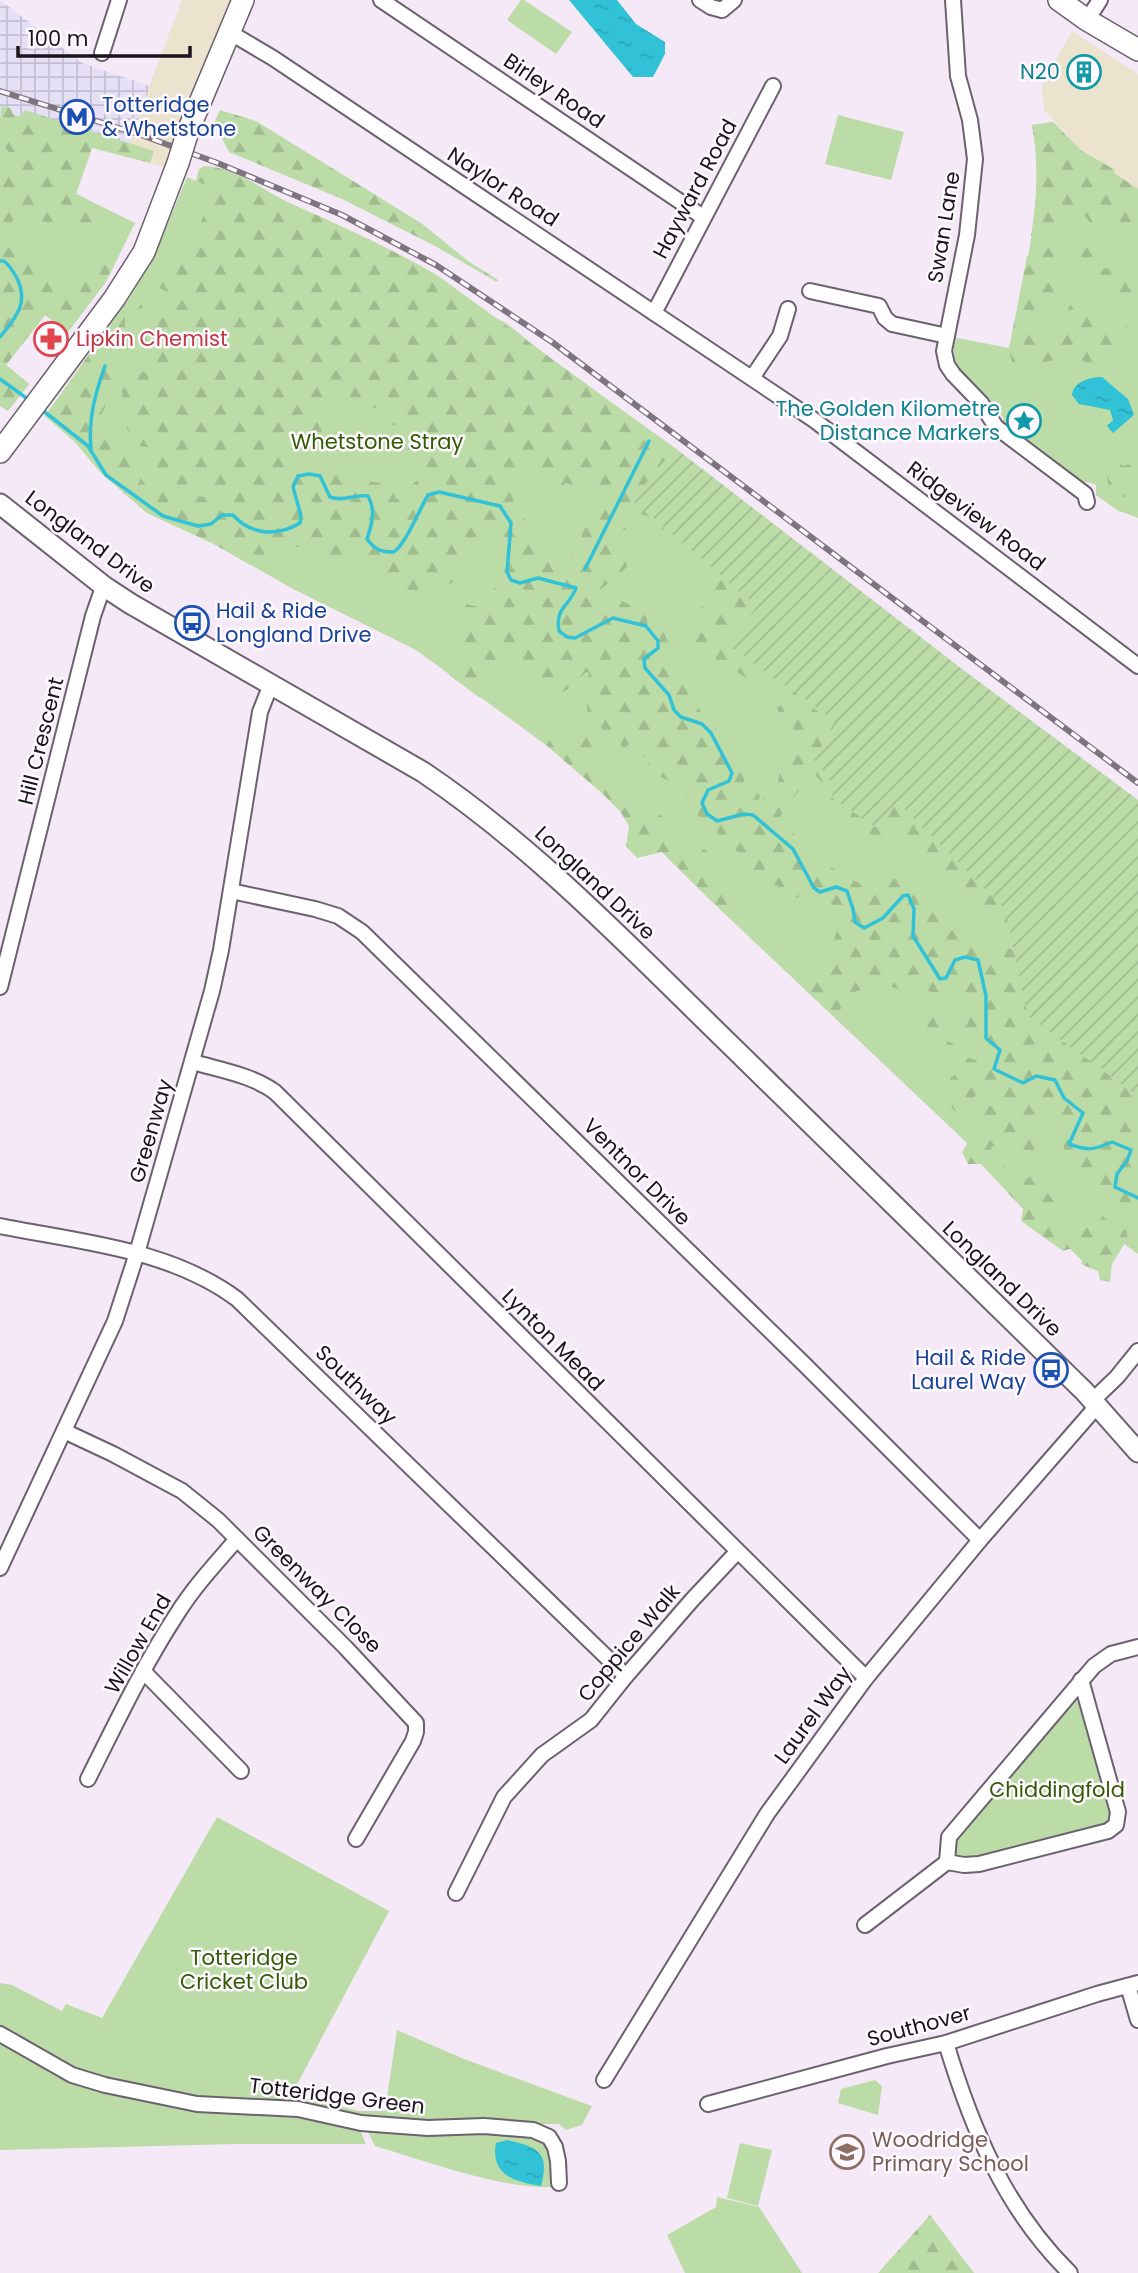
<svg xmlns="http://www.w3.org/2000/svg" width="1138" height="2273" font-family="Poppins,sans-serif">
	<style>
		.commercial { fill: #ece3ce }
		.industrial { fill: url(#industrial-grid) }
		.green { fill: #bbdca7 }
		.forest { fill: url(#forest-firs); fill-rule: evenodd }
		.garden { fill: url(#garden-furrows) }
		.water { fill: url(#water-ripples) }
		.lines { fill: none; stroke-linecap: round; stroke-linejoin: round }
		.stream { stroke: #31c2d7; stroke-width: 3.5 }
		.street-casing { stroke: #6c616e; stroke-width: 18 }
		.secondary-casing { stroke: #6c616e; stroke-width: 23 }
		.primary-casing { stroke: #6c616e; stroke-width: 24 }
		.street { stroke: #fff; stroke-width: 14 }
		.secondary { stroke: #fff; stroke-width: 19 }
		.primary { stroke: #fff; stroke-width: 21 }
		.rail-casing { stroke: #7d747f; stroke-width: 6 }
		.rail { stroke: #fef9ff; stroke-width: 3.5; stroke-dasharray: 10; stroke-linecap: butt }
		.primary-bridge-casing { stroke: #6c616e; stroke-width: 24; stroke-linecap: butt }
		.primary-bridge { stroke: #fff; stroke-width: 21 }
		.labels { text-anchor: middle; stroke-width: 5; stroke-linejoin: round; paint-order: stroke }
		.culture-label { font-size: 21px; fill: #0d838f; stroke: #fef9ff; text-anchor: end }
		.street-label { font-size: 21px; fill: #19141a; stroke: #fef9ff }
		.transit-label { font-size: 21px; fill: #164399; stroke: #fef9ff; text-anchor: start }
		.health-label { font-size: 21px; fill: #be3a42; stroke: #fef9ff; text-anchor: start }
		.park-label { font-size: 21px; fill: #325c03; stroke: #fef9ff }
		.education-label { font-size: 21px; fill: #785e54; stroke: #fef9ff; text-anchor: start }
	</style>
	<defs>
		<pattern id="industrial-grid" width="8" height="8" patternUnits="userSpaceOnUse" patternTransform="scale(1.75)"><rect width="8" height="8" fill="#e6e0f6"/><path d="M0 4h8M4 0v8" fill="none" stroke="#c5bfd2"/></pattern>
		<pattern id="forest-firs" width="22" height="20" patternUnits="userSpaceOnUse" patternTransform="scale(1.75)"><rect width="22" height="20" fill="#bbdca7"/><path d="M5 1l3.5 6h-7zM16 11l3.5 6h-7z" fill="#a0bc8f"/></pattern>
		<pattern id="garden-furrows" width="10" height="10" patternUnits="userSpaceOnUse" patternTransform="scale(1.75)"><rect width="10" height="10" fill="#bbdca7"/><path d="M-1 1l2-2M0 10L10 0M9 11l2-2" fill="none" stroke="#a0bc8f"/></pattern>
		<pattern id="water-ripples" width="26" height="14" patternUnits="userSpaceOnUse" patternTransform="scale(1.75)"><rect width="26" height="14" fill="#31c2d7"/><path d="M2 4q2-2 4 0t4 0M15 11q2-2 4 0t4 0" fill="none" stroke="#2ba6b8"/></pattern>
	</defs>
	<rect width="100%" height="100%" fill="#f5e9f8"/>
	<g class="commercial">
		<path d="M182 0H243L188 130 164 167 125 157 149 86Z"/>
		<path d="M1072 31 1138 74V189L1114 172 1115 170 1082 151 1044 110 1042 88 1043 83Z"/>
	</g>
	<path class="industrial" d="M0 0 82 63 150 86 125 157 0 117Z"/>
	<g class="green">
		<path d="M521 0H524L572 32 556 54 507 20Z"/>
		<path d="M838 115 904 132 891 180 825 164Z"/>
		<path d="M0 117 92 148 76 194 135 223 106 282 68 332 45 315 6 365 29 384 8 411 0 406Z"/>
		<path d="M1053 122 1082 151 1115 170 1114 173 1138 189V518L1117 510 1096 495V485L1088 482 1080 483 1001 423 1004 418C985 399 942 368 957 338L1009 348C1023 276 1047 198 1032 125Z"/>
		<path d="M187 177 336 241 506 323 552 360 675 448 632 500 758 606 729 646 838 722 896 802 1005 909 1028 1016 1138 1096V1254L1115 1237 1089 1268 967 1143 707 897 603 794 546 745 416 650 293 589 214 544 147 513 101 473 75 442 45 416 130 297 155 254Z"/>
		<path d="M1075 1700 1081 1705 1113 1811 1111 1820 1106 1827 985 1859H954L955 1836Z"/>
		<path d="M217 1817 389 1911 292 2094 359 2111H385L397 2030 464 2059 592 2106 582 2125 566 2130 559 2124H448L343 2114 284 2100 199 2098 84 2076 0 2031V1983L12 1985 62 2011 66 2004 102 2018Z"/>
		<path d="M0 2039 95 2090 174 2105 265 2109 358 2126 366 2144H237L0 2150Z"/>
		<path d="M875 2080 882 2086 878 2115 838 2103 841 2089Z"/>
		<path d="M367 2130H494L535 2137 551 2151 554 2174 552 2187C501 2189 426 2161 375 2146Z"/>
		<path d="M740 2143 772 2150 758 2206 727 2198Z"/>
		<path d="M717 2197 759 2207 802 2273H685L667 2235 716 2207Z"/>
	</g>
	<g class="forest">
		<path d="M1 106 10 108 14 115 20 116 25 110 154 151 150 163 92 148 76 194 85 198V207C93 213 94 217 90 226L77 227 17 217 11 222 8 230 9 234 25 246 53 290 62 292 70 283 76 269 98 262H109L113 266 105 282 68 332 45 315 6 365 29 384 8 411 0 406V177H5L9 172 12 156 0 141Z"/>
		<path d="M220 110 256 121 421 223 468 261 498 280 497 282 435 246 342 199 229 152 214 123Z"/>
		<path d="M1053 122 1082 151 1115 170 1114 173 1138 189V221L1122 227 1109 222 1103 227 1091 224 1083 214 1068 217 1065 231 1031 236C1037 200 1039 161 1032 125Z"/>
		<path d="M204 166C237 167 263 191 292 204 342 226 390 248 437 275L693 462 667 524 662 531 647 516 632 512 633 523 629 529 619 531 620 543 629 558 627 567 600 590 648 614 647 628 656 621 662 628 674 656 661 659 669 669H678L682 684 699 705V709L704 715 706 714 724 741 726 740 744 779 743 784 749 792 756 791 760 796 757 803 759 805 778 783 780 769 791 763 794 742 792 719 779 715 777 708 785 701 694 646 696 629 692 610 704 606 714 615 723 607 704 581 712 572 688 547 758 606 743 627 801 677 796 693 823 716 833 703 896 802 1001 872 1018 942H1003L989 920 971 911 953 890 949 879C929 875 919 868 915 847 906 843 896 845 887 841 863 833 842 817 824 801L826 786 812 772 779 818C808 849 824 867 863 885L864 889 896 878 912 883 924 893 923 905 986 951 991 947 997 950 1019 948 1101 1069 1138 1096V1226L1067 1157 1059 1133 1066 1122 1044 1112 1022 1127 1046 1135 1048 1143 1040 1154 1031 1156 992 1146 990 1154 1009 1169 1008 1173 1015 1184 1036 1174 1041 1184 1036 1200 1046 1191 1056 1204 1049 1216 1055 1222 1064 1219 1074 1224 1079 1233 1103 1216 1111 1225 1126 1230 1128 1238 1112 1264 1110 1282 1100 1280 1098 1271 1081 1264 1085 1257 1076 1247 1063 1251 1021 1221 1023 1209 981 1164H968L962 1152 970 1139 981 1141 984 1137 974 1124V1115L990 1106 1010 1110 1015 1104 978 1091 973 1100 967 1102 964 1109 954 1111 945 1095 951 1077 962 1072 924 1036 906 1023 929 1008 942 1017 946 1040 957 1046 969 1044 963 1056 979 1061 990 1045 981 1034 964 1033 954 1019 960 1012 975 1006 974 996 956 992 952 1000H939L930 991C916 995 894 989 882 982L849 994 848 1003 833 1015 798 983 806 974 810 964 824 957 826 943 834 940 837 931 831 923 830 913 818 904 811 905 802 895 794 899 785 897 777 885 763 886 752 875 736 850 728 856 723 853C719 821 706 828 692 808 687 801 685 789 682 781L676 785 649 770 648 758 631 751 637 739 624 748 600 727 596 728C598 740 596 752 591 763L628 799 642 801C650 812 664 816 674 825L673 834 685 850 698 855 704 849 714 854 712 876 714 885H732L738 902 721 910 662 852 637 858 626 846 629 826 620 811 603 794 546 745 553 736 571 747 578 742 570 732 578 720H588L586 693 589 673 586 672 573 686 560 694C541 680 527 664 502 668L480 698 449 675C459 657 468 642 462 621L437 606 444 590 459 602 486 609 496 584 492 580V562L504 551 506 538 484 527 485 542 481 560 457 552 453 582 423 599 379 584 381 571 365 563 322 557 305 547 276 546 250 565 214 544 147 513 101 473 75 442 45 416 129 299 140 302 143 308 125 312V327H137L133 336 122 339 116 354 109 361 127 371 147 372 156 363 148 358 149 352 141 349 139 339 145 333 153 317 148 313 149 304 162 306 170 293 150 284 160 275 173 281 177 277 175 269 183 260H193L202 243 195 238 204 214 198 208 200 202 208 203 215 189 196 181 199 169ZM120 378 127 429 138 446 157 448 154 466 170 484 210 486V497L172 495 146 486 124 450 97 434 81 412 85 407 94 416 101 415ZM331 401C353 403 373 405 391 415L387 423 411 430 422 442 417 448 403 445 401 454 418 479C411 485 404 496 396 499L390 484 357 480 306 467 313 440 322 433V421ZM548 444 551 453 536 469 542 486 561 493 565 483 581 488 584 482 599 493 591 517 581 526 583 545 590 556 573 553 568 557 579 571 574 574 545 559 540 554 525 520 513 501 520 492 517 484 536 466 539 445Z"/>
		<path d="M1085 239 1102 240 1105 250 1079 266 1073 261 1075 255 1065 250 1067 244 1074 242 1077 247Z"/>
		<path d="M1057 244 1058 256 1041 274 1042 282 1055 284V296L1046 313 1034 317 1031 329 1044 339 1047 330 1059 325 1076 295 1087 297 1095 310 1117 332 1126 326 1138 334 1132 347C1097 357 1099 345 1075 324L1077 333 1096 361V367L1057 349V359L1029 366 1012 362 1009 349 1027 256Z"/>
		<path d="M1106 268 1138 276V323L1134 322 1120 294 1112 295 1109 301C1097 294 1091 287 1091 273Z"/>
		<path d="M1138 447V476L1122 474 1125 497 1118 496 1109 488 1104 464 1096 461 1092 454 1097 450C1109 452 1115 459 1124 466L1136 461V448Z"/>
		<path d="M930 2215 974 2273H878Z"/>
	</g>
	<path class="garden" d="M675 448 966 672 1138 800V1096L1028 1016 1005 909 897 802 877 828 832 798 835 785 813 759 837 722 729 646 757 606 632 500Z"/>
	<g class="water">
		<path d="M569 0H617L636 24 665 42V54L653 77H633Z"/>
		<path d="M1102 377 1128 399 1134 415 1113 433 1107 426 1113 420 1110 410 1079 404 1072 395C1073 382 1090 377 1102 377Z"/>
		<path d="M507 2140C538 2147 550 2152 541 2186 515 2182 490 2175 496 2143Z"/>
	</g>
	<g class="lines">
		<g class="stream">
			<path d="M0 261H4C10 266 13 271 17 278 29 304 16 317 0 337"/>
			<path d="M0 379 29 400"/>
			<path d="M41 409 88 446 106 475 163 516 198 526 211 524 222 515H233C251 535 277 537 300 523L301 516 293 487 298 476 309 474 320 476 330 497C343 502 354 494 368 496 376 510 372 524 367 539 375 550 381 552 394 552 408 540 418 512 428 495L439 492 500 506 511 523 507 572 511 580 520 583 538 578 576 588C569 607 555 607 559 631L567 637 575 638 613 618 646 626 658 641V648L644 659 645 668 669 695 674 710 681 717 702 724 711 733 732 773 729 781 708 790 702 803 707 814 717 821 744 814 753 815 793 849 814 888 820 892 836 887 847 891 853 909 855 922 864 928 883 918 903 896 908 895 914 909 913 936 940 979 946 978 955 960 965 957 978 960 986 996V1038L1000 1050 994 1069 1023 1083 1036 1076 1055 1080 1064 1098 1083 1113 1069 1144C1088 1151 1093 1150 1112 1142L1131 1150 1127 1161 1117 1174 1115 1187 1138 1198"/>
			<path d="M91 449C88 419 95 394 105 366"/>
			<path d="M585 569 649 441"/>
		</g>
		<g class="street-casing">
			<g id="street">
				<path d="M381 0 703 217"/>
				<path d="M700 0 711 7 722 10 734 0"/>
				<path d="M953 0 958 76 970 120 975 159 967 235 944 351 947 365 953 374 981 403 996 427 1085 494 1087 502"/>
				<path d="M1087 20 1100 0"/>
				<path d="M229 32 273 58 814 420 1138 666"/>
				<path d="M102 53 119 0"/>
				<path d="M810 291 879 306 885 318 892 324 947 336"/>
				<path d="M654 313 773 86"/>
				<path d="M752 378 780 336 788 309"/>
				<path d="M231 891 315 909 338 916 362 932 805 1365 980 1540"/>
				<path d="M0 987 93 616 101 593 105 587"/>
				<path d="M193 1062C220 1070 252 1075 275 1092L866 1678"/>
				<path d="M0 1226C80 1242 170 1249 237 1299L626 1676"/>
				<path d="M1092 1401 1117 1377 1138 1351"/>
				<path d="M64 1431 113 1454 182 1491 218 1520 346 1648 416 1723V1732L413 1741 356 1839"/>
				<path d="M0 1568 115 1321 137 1253 212 991 221 950 260 712 271 684"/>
				<path d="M143 1671 241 1771"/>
				<path d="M88 1779C116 1723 143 1666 177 1614 194 1587 216 1563 237 1539"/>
				<path d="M947 1862 964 1865 979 1864 1108 1831 1116 1825 1118 1812 1081 1680"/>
				<path d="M456 1893 504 1797 542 1755 591 1720 626 1676 692 1600 737 1552"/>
				<path d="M865 1925 947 1862 949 1837 1094 1666 1111 1654 1138 1647"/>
				<path d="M1128 1986 1138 2020"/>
				<path d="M0 2034 72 2075 105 2085 197 2104 298 2109 361 2123 428 2128 484 2126 533 2130 549 2137 555 2147 558 2161 559 2183"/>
				<path d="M946 2043C972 2129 1005 2209 1070 2273"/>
				<path d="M604 2080 767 1814 866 1678 980 1540 1097 1406"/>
				<path d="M708 2104 887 2056 946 2043 1097 1994 1138 1983"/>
			</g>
		</g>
		<g class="secondary-casing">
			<path id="secondary" d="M0 504 105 587 131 604 423 772C530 844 620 937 712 1027 837 1148 960 1270 1084 1391L1138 1452"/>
		</g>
		<g class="primary-casing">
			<g id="primary">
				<path d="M1059 0 1087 20 1138 50"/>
				<path d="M188 131 243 0"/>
				<path d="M0 452 114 299 144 252 178 163"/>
			</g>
		</g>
		<use href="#street" class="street"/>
		<use href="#secondary" class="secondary"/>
		<use href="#primary" class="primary"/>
		<g class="rail-casing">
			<path id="rail" d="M0 91 141 135 215 162 342 215 436 265 552 342 1138 783"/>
		</g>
		<use href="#rail" class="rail"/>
		<g class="primary-bridge-casing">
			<path id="primary-bridge" d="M178 163 188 131"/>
		</g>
		<use href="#primary-bridge" class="primary-bridge"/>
	</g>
	<defs>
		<g id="building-ring" transform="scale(1.75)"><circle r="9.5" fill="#fef9ff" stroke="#0f9aa8" stroke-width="1.5"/><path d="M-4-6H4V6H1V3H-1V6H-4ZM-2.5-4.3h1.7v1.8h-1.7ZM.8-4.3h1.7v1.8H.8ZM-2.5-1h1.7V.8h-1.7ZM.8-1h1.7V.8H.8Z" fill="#0f9aa8"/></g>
		<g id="metro-ring" transform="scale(1.75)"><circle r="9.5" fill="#fef9ff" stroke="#1a4fb4" stroke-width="1.5"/><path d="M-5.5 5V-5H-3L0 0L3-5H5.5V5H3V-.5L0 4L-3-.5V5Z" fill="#1a4fb4"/></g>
		<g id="pharmacy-ring" transform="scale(1.75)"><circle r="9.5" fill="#fef9ff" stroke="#e0444e" stroke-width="1.5"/><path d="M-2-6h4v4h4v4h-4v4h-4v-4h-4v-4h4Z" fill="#e0444e"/></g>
		<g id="sight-ring" transform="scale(1.75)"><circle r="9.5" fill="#fef9ff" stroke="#0f9aa8" stroke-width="1.5"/><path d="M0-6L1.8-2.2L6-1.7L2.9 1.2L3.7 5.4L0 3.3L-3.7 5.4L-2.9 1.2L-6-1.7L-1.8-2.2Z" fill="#0f9aa8"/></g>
		<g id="bus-ring" transform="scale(1.75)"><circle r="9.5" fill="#fef9ff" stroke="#1a4fb4" stroke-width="1.5"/><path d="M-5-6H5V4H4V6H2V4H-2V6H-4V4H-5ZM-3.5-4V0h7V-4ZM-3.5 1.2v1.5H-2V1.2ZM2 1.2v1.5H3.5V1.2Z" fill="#1a4fb4"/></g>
		<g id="school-ring" transform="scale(1.75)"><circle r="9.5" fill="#fef9ff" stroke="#8d6e63" stroke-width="1.5"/><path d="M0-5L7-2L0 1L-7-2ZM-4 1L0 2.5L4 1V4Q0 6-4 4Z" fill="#8d6e63"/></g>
	</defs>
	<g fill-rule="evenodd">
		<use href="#building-ring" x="1084" y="72"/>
		<use href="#metro-ring" x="77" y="117"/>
		<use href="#pharmacy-ring" x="51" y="339"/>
		<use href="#sight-ring" x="1024" y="421"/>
		<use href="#bus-ring" x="192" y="623"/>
		<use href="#bus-ring" x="1051" y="1370"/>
		<use href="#school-ring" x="847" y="2152"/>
	</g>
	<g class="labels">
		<g class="culture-label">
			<text x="1060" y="79">N20</text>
			<text x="1000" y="416">The Golden Kilometre<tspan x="1000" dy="24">Distance Markers</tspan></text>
		</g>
		<g class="street-label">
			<text transform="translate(554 91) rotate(34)" y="7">Birley Road</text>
			<text transform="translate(503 187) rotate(33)" y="7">Naylor Road</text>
			<text transform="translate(695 189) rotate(-62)" y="7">Hayward Road</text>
			<text transform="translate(944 227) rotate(-81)" y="7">Swan Lane</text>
			<text transform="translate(976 516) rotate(37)" y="7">Ridgeview Road</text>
			<text transform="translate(90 542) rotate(37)" y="7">Longland Drive</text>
			<text transform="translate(41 741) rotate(-76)" y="7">Hill Crescent</text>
			<text transform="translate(595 883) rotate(43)" y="7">Longland Drive</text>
			<text transform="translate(151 1131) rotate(-74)" y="7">Greenway</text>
			<text transform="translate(637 1172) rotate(45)" y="7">Ventnor Drive</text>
			<text transform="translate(1002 1279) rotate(44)" y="7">Longland Drive</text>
			<text transform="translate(553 1340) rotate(45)" y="7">Lynton Mead</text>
			<text transform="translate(356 1385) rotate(44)" y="7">Southway</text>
			<text transform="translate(317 1589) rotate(45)" y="7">Greenway Close</text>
			<text transform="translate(629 1643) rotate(-50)" y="7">Coppice Walk</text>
			<text transform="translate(138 1644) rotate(-60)" y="7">Willow End</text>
			<text transform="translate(813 1715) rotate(-54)" y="7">Laurel Way</text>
			<text transform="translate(919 2026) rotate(-15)" y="7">Southover</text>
			<text transform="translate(337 2096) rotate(7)" y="7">Totteridge Green</text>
		</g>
		<g class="transit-label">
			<text x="102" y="112">Totteridge<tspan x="102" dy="24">&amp; Whetstone</tspan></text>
			<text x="216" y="618">Hail &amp; Ride<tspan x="216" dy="24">Longland Drive</tspan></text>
			<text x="1026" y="1365" text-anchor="end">Hail &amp; Ride<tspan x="1026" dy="24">Laurel Way</tspan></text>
		</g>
		<g class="health-label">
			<text x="76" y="346">Lipkin Chemist</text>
		</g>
		<g class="park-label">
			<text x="377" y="449">Whetstone Stray</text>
			<text x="1057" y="1797">Chiddingfold</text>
			<text x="244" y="1965">Totteridge<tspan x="244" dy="24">Cricket Club</tspan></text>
		</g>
		<g class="education-label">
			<text x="872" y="2147">Woodridge<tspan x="872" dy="24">Primary School</tspan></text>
		</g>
	</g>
	<path d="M18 46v10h172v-10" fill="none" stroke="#19141a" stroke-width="3.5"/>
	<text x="28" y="46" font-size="21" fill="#19141a" stroke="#fef9ff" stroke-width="5" paint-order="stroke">100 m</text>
</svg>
